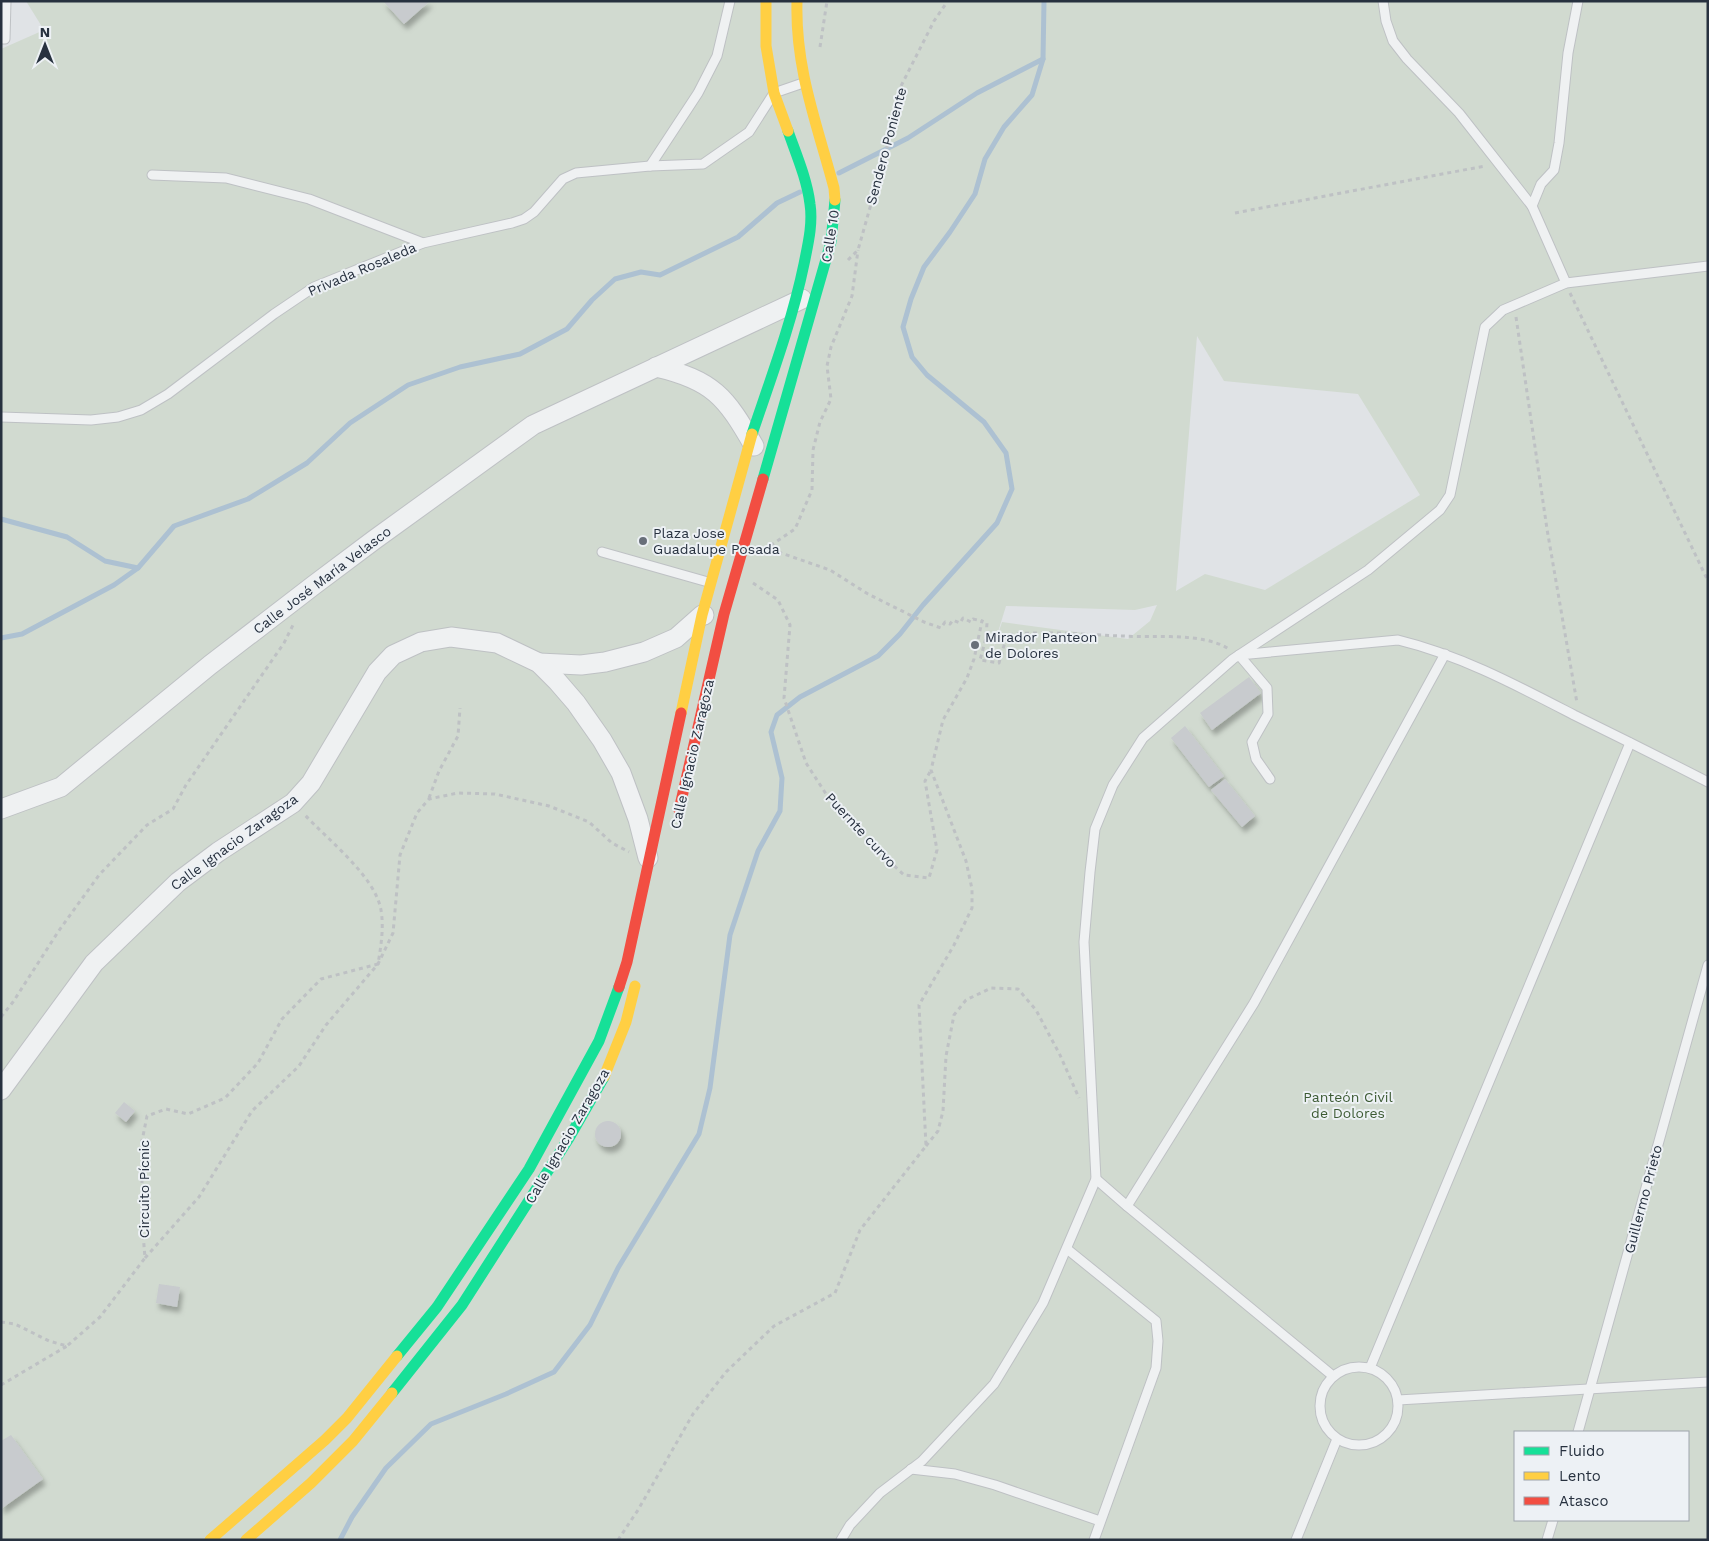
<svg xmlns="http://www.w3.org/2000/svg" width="1709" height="1541" font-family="'Work Sans',sans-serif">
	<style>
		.green { fill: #d1dad0; fill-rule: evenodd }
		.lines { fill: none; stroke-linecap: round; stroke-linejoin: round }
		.stream { stroke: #adc1d2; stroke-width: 5 }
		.building { fill: #c8cbce; filter: url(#shadow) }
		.lane-casing { stroke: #bec1c4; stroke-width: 11 }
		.street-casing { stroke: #bec1c4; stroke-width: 21 }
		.path { stroke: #bec1c4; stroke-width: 3; stroke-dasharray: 4 4; stroke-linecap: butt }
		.lane { stroke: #eff1f2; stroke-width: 9 }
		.street { stroke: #eff1f2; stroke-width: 19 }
		.fast { stroke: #16e098; stroke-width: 11 }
		.slow { stroke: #ffcf43; stroke-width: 11 }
		.jam { stroke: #f24e42; stroke-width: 11 }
		.poi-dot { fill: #686f79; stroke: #edf1f5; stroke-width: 2 }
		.labels { text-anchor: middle; stroke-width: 4; stroke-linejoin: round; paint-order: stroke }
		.street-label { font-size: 14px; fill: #27313f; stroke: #edf1f5 }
		.poi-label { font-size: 14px; fill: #27313f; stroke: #edf1f5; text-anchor: start }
		.park-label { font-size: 14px; fill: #3d5b34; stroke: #edf1f5 }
	</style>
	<defs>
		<filter id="shadow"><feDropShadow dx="3" dy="5.5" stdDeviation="2.5" flood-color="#0004"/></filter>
	</defs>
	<rect width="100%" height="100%" fill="#e0e3e6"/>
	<path class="green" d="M26 1H1708V1540H1V49L44 30ZM1197 336 1224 381 1358 394 1420 495 1265 590 1205 574 1176 591ZM1157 605 1150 621 1128 639 1002 622 987 668 1006 606 1135 610ZM1515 1432H1688V1520H1515Z"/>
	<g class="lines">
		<g class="stream">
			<path d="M839 173 908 138 977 93 1043 59"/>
			<path d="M1 519 67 537 105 561 138 568"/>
			<path d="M1 638 22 634 114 585 138 568 174 526 248 499 307 463 350 423 408 385 460 367 520 354 567 329 592 300 615 279 641 272 660 275 738 237 777 203 800 192"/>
			<path d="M340 1540 352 1517 386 1468 431 1424 506 1394 554 1372 590 1325 618 1268 699 1134 710 1088 730 935 758 851 780 811 782 778 771 732 777 715 800 697 878 656 900 634 923 605 997 523 1012 489 1006 453 984 422 927 375 912 357 903 327 911 299 924 267 950 232 975 194 985 159 1004 127 1032 95 1043 59 1044 1"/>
		</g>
	</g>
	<g class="building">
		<path d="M383 1H430L404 24Z"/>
		<path d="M1249 677 1261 693 1212 730 1200 713Z"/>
		<path d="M1185 726 1224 776 1209 787 1171 738Z"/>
		<path d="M1225 779 1255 816 1242 827 1211 790Z"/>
		<path d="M124 1102 135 1111 126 1122 115 1113Z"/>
		<circle cx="608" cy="1134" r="13"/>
		<path d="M159 1284 180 1287 177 1307 156 1303Z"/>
		<path d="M11 1435 43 1479 1 1509V1441Z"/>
	</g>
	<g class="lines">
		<g class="lane-casing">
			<g id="lane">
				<path d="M1383 1 1386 21 1393 41 1407 59 1459 113 1532 206 1566 283"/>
				<path d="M1 39H5L6 1"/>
				<path d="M650 166 698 93 717 56 730 1"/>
				<path d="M152 175 226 178 309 199 423 243"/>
				<path d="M1532 206 1541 184 1554 170 1559 143 1568 53 1578 1"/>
				<path d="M1 417 91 420 118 417 141 410 168 394 274 314 314 287 423 243 512 223 524 219 534 212 563 179 576 173 650 166 703 164 749 132 774 93 803 83"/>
				<path d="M602 552 708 582"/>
				<path d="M1270 779 1256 759 1252 742 1268 714 1267 688 1239 655 1368 570 1440 510 1450 495 1485 327 1503 310 1566 283 1708 266"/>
				<path d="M1096 1179 1127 1206 1333 1376"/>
				<path d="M1127 1206 1254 1003 1445 654"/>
				<path d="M1067 1249 1156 1321 1158 1341 1156 1368 1094 1540"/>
				<circle cx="1359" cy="1406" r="39"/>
				<path d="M1370 1368 1630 743"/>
				<path d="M1398 1400 1708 1382"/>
				<path d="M1578 1432 1708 965"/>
				<path d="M911 1469 955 1474 995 1485 1100 1521"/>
				<path d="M841 1540 850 1525 880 1493 922 1461 994 1384 1043 1303 1096 1179 1084 942 1090 872 1095 829 1113 785 1143 738 1233 659 1239 655 1398 640C1460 655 1518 686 1574 715 1619 737 1663 759 1708 782"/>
				<path d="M1296 1540 1337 1439"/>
				<path d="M1547 1540 1553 1520"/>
			</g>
		</g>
		<g class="street-casing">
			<g id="street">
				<path d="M656 367C713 380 726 397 754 446"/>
				<path d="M539 663 581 665 605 662 644 652 676 638 702 615H704"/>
				<path d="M1 809 61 787 210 665 314 585 374 540 533 425 802 299"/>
				<path d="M1 1090 94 963 178 882 218 852 293 803 311 783 377 672 393 655 421 642 451 637 497 643 539 663 557 681 576 703 602 740 621 773 638 819 648 858"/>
			</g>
		</g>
		<g class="path">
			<path d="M820 47 827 1"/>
			<path d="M1235 213 1485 166"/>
			<path d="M848 260 858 250 888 144 900 88 934 21 945 5 944 1"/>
			<path d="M1570 293 1708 581"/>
			<path d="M1516 317 1547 529 1577 703"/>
			<path d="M764 550 795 529 812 490 813 450 820 422 831 399 827 366 831 347 852 296 858 250"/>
			<path d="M762 552 781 553 830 570 868 594 924 622 941 628 945 622 950 624 953 620 960 623 963 618 971 622 973 619 982 621"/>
			<path d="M753 583 778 600 790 625 784 698 806 763 828 797 871 844 904 875 929 878 937 850 925 781 931 770"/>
			<path d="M429 798 439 771 458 736 460 708"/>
			<path d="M1 1017 13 1002 58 932 99 875 147 825 173 809 186 785 284 643 294 623"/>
			<path d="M926 1146 938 1131 943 1111 946 1056 954 1015 966 1000 991 988 1018 989 1036 1010 1060 1055 1079 1098"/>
			<path d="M145 1258 199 1197 252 1111 299 1066 326 1025 378 964 393 933 400 855 417 813 429 799 458 793 495 794 549 806 589 822 612 843 629 852"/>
			<path d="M1 1322 15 1324 49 1341 67 1346 100 1317 145 1258 142 1221V1141L147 1116 166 1109 188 1114 225 1098 258 1063 282 1019 321 979 378 964C381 946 384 928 381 910 375 876 327 839 304 814"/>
			<path d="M1 1385 67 1346"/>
			<path d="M618 1540 638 1510 693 1414 726 1372 774 1326 835 1293 860 1230 926 1146 919 1005 954 945 972 908V889L966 861 931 770 943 720 967 678 974 659 982 621 987 623 986 638 980 660 999 663 1007 635C1046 630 1085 635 1123 636 1155 638 1202 632 1229 649"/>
		</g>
		<use href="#lane" class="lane"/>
		<use href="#street" class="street"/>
		<g class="fast">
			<path d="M752 434C771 378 792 322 804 264 808 244 813 224 810 204 807 179 796 154 788 131"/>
			<path d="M763 479 831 242 835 200"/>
			<path d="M397 1356 437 1307 529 1169 599 1041 619 987"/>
			<path d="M392 1393 462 1305 569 1138 604 1077"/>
		</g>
		<g class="slow">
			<path d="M766 1V46L774 93 788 131"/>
			<path d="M797 1C795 69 817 124 834 188L835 200"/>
			<path d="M681 713 702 615 752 434"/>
			<path d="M604 1077 626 1022 635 986"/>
			<path d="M210 1540 325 1440 347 1418 397 1356"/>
			<path d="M246 1540 311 1483 353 1441 392 1393"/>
		</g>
		<g class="jam">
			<path d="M679 810 724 614 763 479"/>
			<path d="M619 987 627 962 681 713"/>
		</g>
	</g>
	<g class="poi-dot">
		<circle cx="643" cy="541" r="5"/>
		<circle cx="975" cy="645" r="5"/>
	</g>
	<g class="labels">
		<g class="street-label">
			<text transform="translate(886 146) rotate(-75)" y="5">Sendero Poniente</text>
			<text transform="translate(830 236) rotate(-81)" y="5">Calle 10</text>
			<text transform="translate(362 269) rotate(-23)" y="5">Privada Rosaleda</text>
			<text transform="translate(322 580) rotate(-37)" y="5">Calle José María Velasco</text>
			<text transform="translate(692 754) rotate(-77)" y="5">Calle Ignacio Zaragoza</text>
			<text transform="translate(861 830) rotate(47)" y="5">Puernte curvo</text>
			<text transform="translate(234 842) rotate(-36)" y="5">Calle Ignacio Zaragoza</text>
			<text transform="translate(567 1136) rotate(-60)" y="5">Calle Ignacio Zaragoza</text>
			<text transform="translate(144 1189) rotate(-90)" y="5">Circuito Pícnic</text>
			<text transform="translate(1643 1199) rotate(-75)" y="5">Guillermo Prieto</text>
		</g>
		<g class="poi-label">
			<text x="653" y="538">Plaza Jose<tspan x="653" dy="16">Guadalupe Posada</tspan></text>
			<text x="985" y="642">Mirador Panteon<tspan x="985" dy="16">de Dolores</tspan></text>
		</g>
		<g class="park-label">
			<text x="1348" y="1102">Panteón Civil<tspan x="1348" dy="16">de Dolores</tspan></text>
		</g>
	</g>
	<rect width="1709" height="1541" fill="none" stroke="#27313f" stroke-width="5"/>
	<rect x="1514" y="1431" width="175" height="90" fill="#edf1f5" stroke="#9ea4ac"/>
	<rect x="1524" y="1447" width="25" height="8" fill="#16e098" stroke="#9ea4ac"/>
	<text x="1559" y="1456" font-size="15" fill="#27313f">Fluido</text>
	<rect x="1524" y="1472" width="25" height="8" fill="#ffcf43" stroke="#9ea4ac"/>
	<text x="1559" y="1481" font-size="15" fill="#27313f">Lento</text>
	<rect x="1524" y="1497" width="25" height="8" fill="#f24e42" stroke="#9ea4ac"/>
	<text x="1559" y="1506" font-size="15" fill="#27313f">Atasco</text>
	<g transform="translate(45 45)" stroke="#edf1f5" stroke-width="4" paint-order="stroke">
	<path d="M0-4L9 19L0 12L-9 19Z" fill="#27313f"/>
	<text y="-8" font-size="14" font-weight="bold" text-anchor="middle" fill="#27313f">N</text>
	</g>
</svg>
